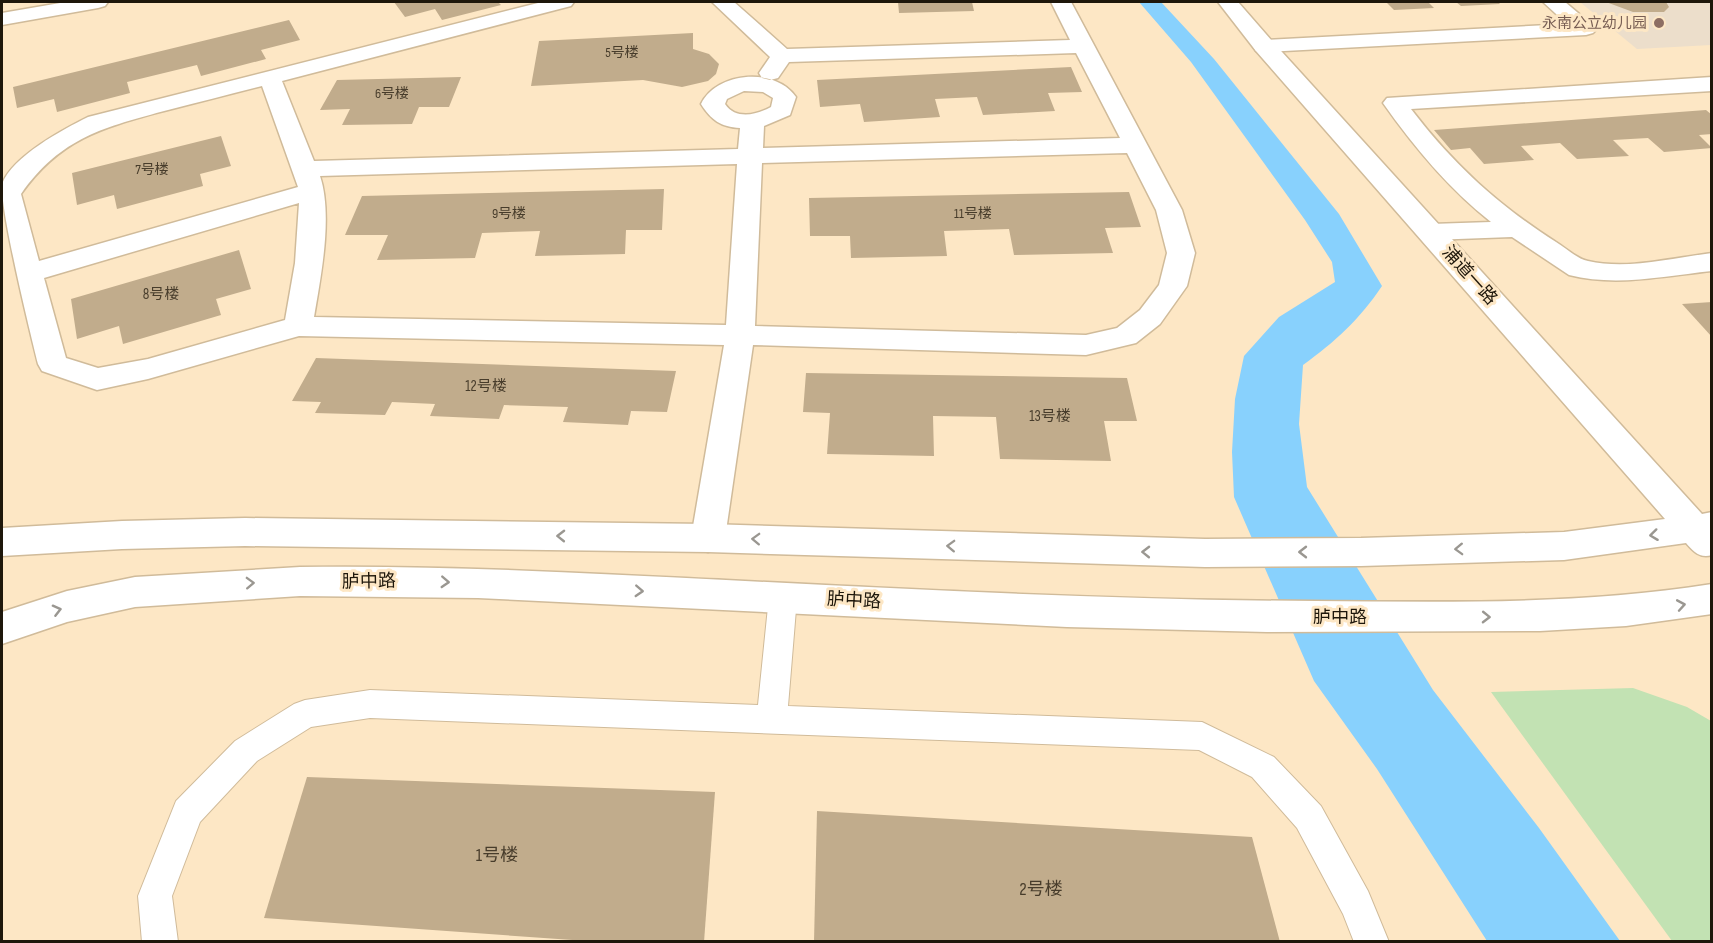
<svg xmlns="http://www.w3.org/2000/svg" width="1713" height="943" font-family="'Sofia Sans Condensed','Noto Sans SC',sans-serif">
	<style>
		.education { fill: #ecdecb }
		.green { fill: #c2e2b3 }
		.water { fill: #88d1fd }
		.building { fill: #c1ac8c }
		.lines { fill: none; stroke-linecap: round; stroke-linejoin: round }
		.service-casing { stroke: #d0bb9a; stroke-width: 2 }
		.minor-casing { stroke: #d0bb9a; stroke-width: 3 }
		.tertiary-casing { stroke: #d0bb9a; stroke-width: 3 }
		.secondary-casing { stroke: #d0bb9a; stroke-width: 3 }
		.service { fill: #fff; fill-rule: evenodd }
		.minor { fill: #fff; fill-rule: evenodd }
		.tertiary { fill: #fff; fill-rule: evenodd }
		.secondary { fill: #fff; fill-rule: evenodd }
		.oneway { stroke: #9a9791 }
		.education-dot { fill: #8d6e63; stroke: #fde7c5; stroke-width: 2 }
		.labels { text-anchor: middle; stroke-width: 6; stroke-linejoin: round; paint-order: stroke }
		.far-number-label { font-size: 14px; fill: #473c2b }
		.far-education-label { font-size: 15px; fill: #785e54; stroke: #fde7c5; text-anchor: end }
		.number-label { font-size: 15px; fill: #473c2b }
		.street-label { font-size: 18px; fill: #1e170b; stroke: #fde7c5 }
		.near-number-label { font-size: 18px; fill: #473c2b }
	</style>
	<rect width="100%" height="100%" fill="#fde7c5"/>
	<path class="education" d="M1580 2H1711V45L1637 49Z"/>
	<path class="green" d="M1633 688 1687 707 1711 721V941H1672L1491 692Z"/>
	<path class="water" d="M1139 2H1161L1214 59 1339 214 1382 286C1360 319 1335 342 1303 365L1299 424 1307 487 1433 690 1539 828 1620 941H1487L1377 769 1314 681 1234 497 1232 452 1235 399 1244 356 1279 317 1335 282 1332 262 1305 220 1191 62Z"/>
	<g class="building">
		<path d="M394 2H498L501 5 442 20 435 9 405 17Z"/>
		<path d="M898 2H972L974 11 899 13Z"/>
		<path d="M1386 2H1428L1434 8 1394 10Z"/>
		<path d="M1456 2H1498L1500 4 1461 6Z"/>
		<path d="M1606 2H1666L1669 7 1664 12H1633Z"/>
		<path d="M289 20 300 40 261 50 266 59 201 76 197 65 127 82 130 93 57 112 54 99 17 108 13 87Z"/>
		<path d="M693 33V49L709 54 719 64 716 74 708 81 682 87 643 80 531 86 539 41Z"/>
		<path d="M1071 67 1082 92 1048 93 1055 111 983 115 977 97 935 99 940 117 864 122 860 104 820 107 817 80Z"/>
		<path d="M461 77 449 107H419L412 124 342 125 350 109 320 110 337 80Z"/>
		<path d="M1706 110 1712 115V134L1699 135 1712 148 1664 152 1648 138 1613 140 1629 156 1577 159 1560 143 1521 146 1534 160 1484 164 1470 148 1451 150 1434 130Z"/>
		<path d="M221 136 231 166 200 174 203 186 117 209 114 195 77 205 72 173Z"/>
		<path d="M664 189 662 230H626L625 254 535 256 540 231 482 233 475 258 377 260 388 235H345L362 196Z"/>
		<path d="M1129 192 1141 227 1105 228 1113 253 1014 255 1009 229 944 231 947 256 851 258 850 236H810L809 198Z"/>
		<path d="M239 250 251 289 216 299 221 315 123 344 119 326 77 339 71 299Z"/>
		<path d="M1712 302V337L1682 304Z"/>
		<path d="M316 358 676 371 667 412 631 411 628 425 563 422 568 407 504 405 499 419 430 416 435 404 392 402 385 415 315 413 321 402 292 401Z"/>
		<path d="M806 373 1127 378 1137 421H1104L1111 461 1000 459 996 417 933 416 934 456 827 454 830 413 803 412Z"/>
		<path d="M307 777 715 792 704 942H601L264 918Z"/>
		<path d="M817 811 1252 837 1280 942H814Z"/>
	</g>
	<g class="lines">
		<g class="service-casing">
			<path id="service" d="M783 585 793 589 797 597 788 706 1202 722 1274 757 1321 806 1368 891 1389 942H1354L1343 914 1297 828 1252 777 1199 750 370 718 311 727 257 761 200 822 172 896 178 942H142L138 896 176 801 235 741 294 704 305 700 370 690 758 705 769 597 773 589Z"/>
		</g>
		<g class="minor-casing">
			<g id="minor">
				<path d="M542 2H574L571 6 282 81 314 161 738 149 740 128C721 127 711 120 701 104 717 71 776 67 796 97L790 115 764 126 763 148 1120 138 1076 53 789 62 778 78 770 80 762 78 759 73 770 57 712 2H734L787 49 1070 40 1051 2H1071L1182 210 1195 253 1187 286 1160 324 1136 343 1086 355 753 345 725 538 720 548 708 552 696 548 691 538 724 345 299 336 148 379 97 390 42 371 38 364C30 332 0 209 2 184 13 156 62 130 88 117ZM262 86 298 187 39 261 21 194C61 137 105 127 168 110 200 102 231 94 262 86ZM744 91 763 92 773 98 771 107C756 115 736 120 725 104L727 99ZM1127 153 1156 210 1167 253 1159 285 1140 310 1117 328 1086 335 755 326 762 163ZM737 164 726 325 314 317C321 276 333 215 320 176ZM299 203 295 263 285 320 148 359 98 368 66 358 44 278Z"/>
				<path d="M1543 2H1565L1597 29 1593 33 1586 35 1264 52 1256 51 1253 46 1256 41 1264 40 1567 24Z"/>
				<path d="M1712 77V91L1411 109C1453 164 1498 205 1556 242 1566 248 1577 259 1588 261 1627 270 1672 258 1712 253V271C1664 276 1616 287 1569 275L1512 237 1431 240 1422 238 1418 232 1422 226 1431 224 1491 222C1449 189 1414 147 1383 103L1387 98Z"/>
			</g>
		</g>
		<g class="tertiary-casing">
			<g id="tertiary">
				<path d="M1218 2H1238L1272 41 1702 514 1712 512V555C1700 559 1693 551 1686 543L1564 560 1361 566 1205 567 708 552 245 546 122 549 2 556V528L122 521 245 518 708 524 1205 539 1361 538 1564 532 1665 519 1256 51Z"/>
				<path d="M300 567C443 565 584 573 726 580 922 590 1118 600 1315 601 1447 602 1580 605 1712 584V614L1626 626 1540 631 1267 632 1067 627 478 598 300 596 135 607 67 622 2 644V612L67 591 135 577Z"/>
			</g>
		</g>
		<g class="secondary-casing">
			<path id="secondary" d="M66 2H108L105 6 98 8 2 25V13Z"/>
		</g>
		<use href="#service" class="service"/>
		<use href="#minor" class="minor"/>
		<use href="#tertiary" class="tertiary"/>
		<use href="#secondary" class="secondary"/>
	</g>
	<defs><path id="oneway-chevron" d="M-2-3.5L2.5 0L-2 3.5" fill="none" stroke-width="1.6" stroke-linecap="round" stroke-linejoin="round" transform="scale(1.5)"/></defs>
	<g class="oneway">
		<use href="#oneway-chevron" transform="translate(1654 535) rotate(173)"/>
		<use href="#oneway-chevron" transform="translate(561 536) rotate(-179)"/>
		<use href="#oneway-chevron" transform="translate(756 539) rotate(-178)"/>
		<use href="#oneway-chevron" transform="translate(951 546) rotate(-178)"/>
		<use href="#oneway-chevron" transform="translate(1459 549) rotate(178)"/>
		<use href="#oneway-chevron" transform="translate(1146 552) rotate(-179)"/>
		<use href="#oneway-chevron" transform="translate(1303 552) rotate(180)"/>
		<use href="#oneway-chevron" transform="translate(445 582) rotate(3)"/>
		<use href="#oneway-chevron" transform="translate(250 583) rotate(-2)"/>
		<use href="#oneway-chevron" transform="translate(639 591) rotate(3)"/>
		<use href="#oneway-chevron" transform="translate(1681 605) rotate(-10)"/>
		<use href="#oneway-chevron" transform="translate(57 610) rotate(-14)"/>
		<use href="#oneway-chevron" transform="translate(1486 617) rotate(1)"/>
	</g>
	<circle class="education-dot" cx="1659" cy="23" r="6"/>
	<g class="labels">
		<g class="far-number-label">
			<text x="622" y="57">5号楼</text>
			<text x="392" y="98">6号楼</text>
			<text x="152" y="174">7号楼</text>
			<text x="509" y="218">9号楼</text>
			<text x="973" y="218">11号楼</text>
		</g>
		<g class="far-education-label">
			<text x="1647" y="28">永南公立幼儿园</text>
		</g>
		<g class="number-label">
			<text x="161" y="299">8号楼</text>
			<text x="486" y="391">12号楼</text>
			<text x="1050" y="421">13号楼</text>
		</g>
		<g class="street-label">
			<text transform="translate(1470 275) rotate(48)" y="6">浦道一路</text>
			<text transform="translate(369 581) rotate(-1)" y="6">胪中路</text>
			<text transform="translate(854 600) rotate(3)" y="6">胪中路</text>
			<text x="1340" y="623">胪中路</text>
		</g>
		<g class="near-number-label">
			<text x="497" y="861">1号楼</text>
			<text x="1041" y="895">2号楼</text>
		</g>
	</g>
	<rect width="1713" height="943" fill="none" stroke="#1e170b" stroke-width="6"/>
</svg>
